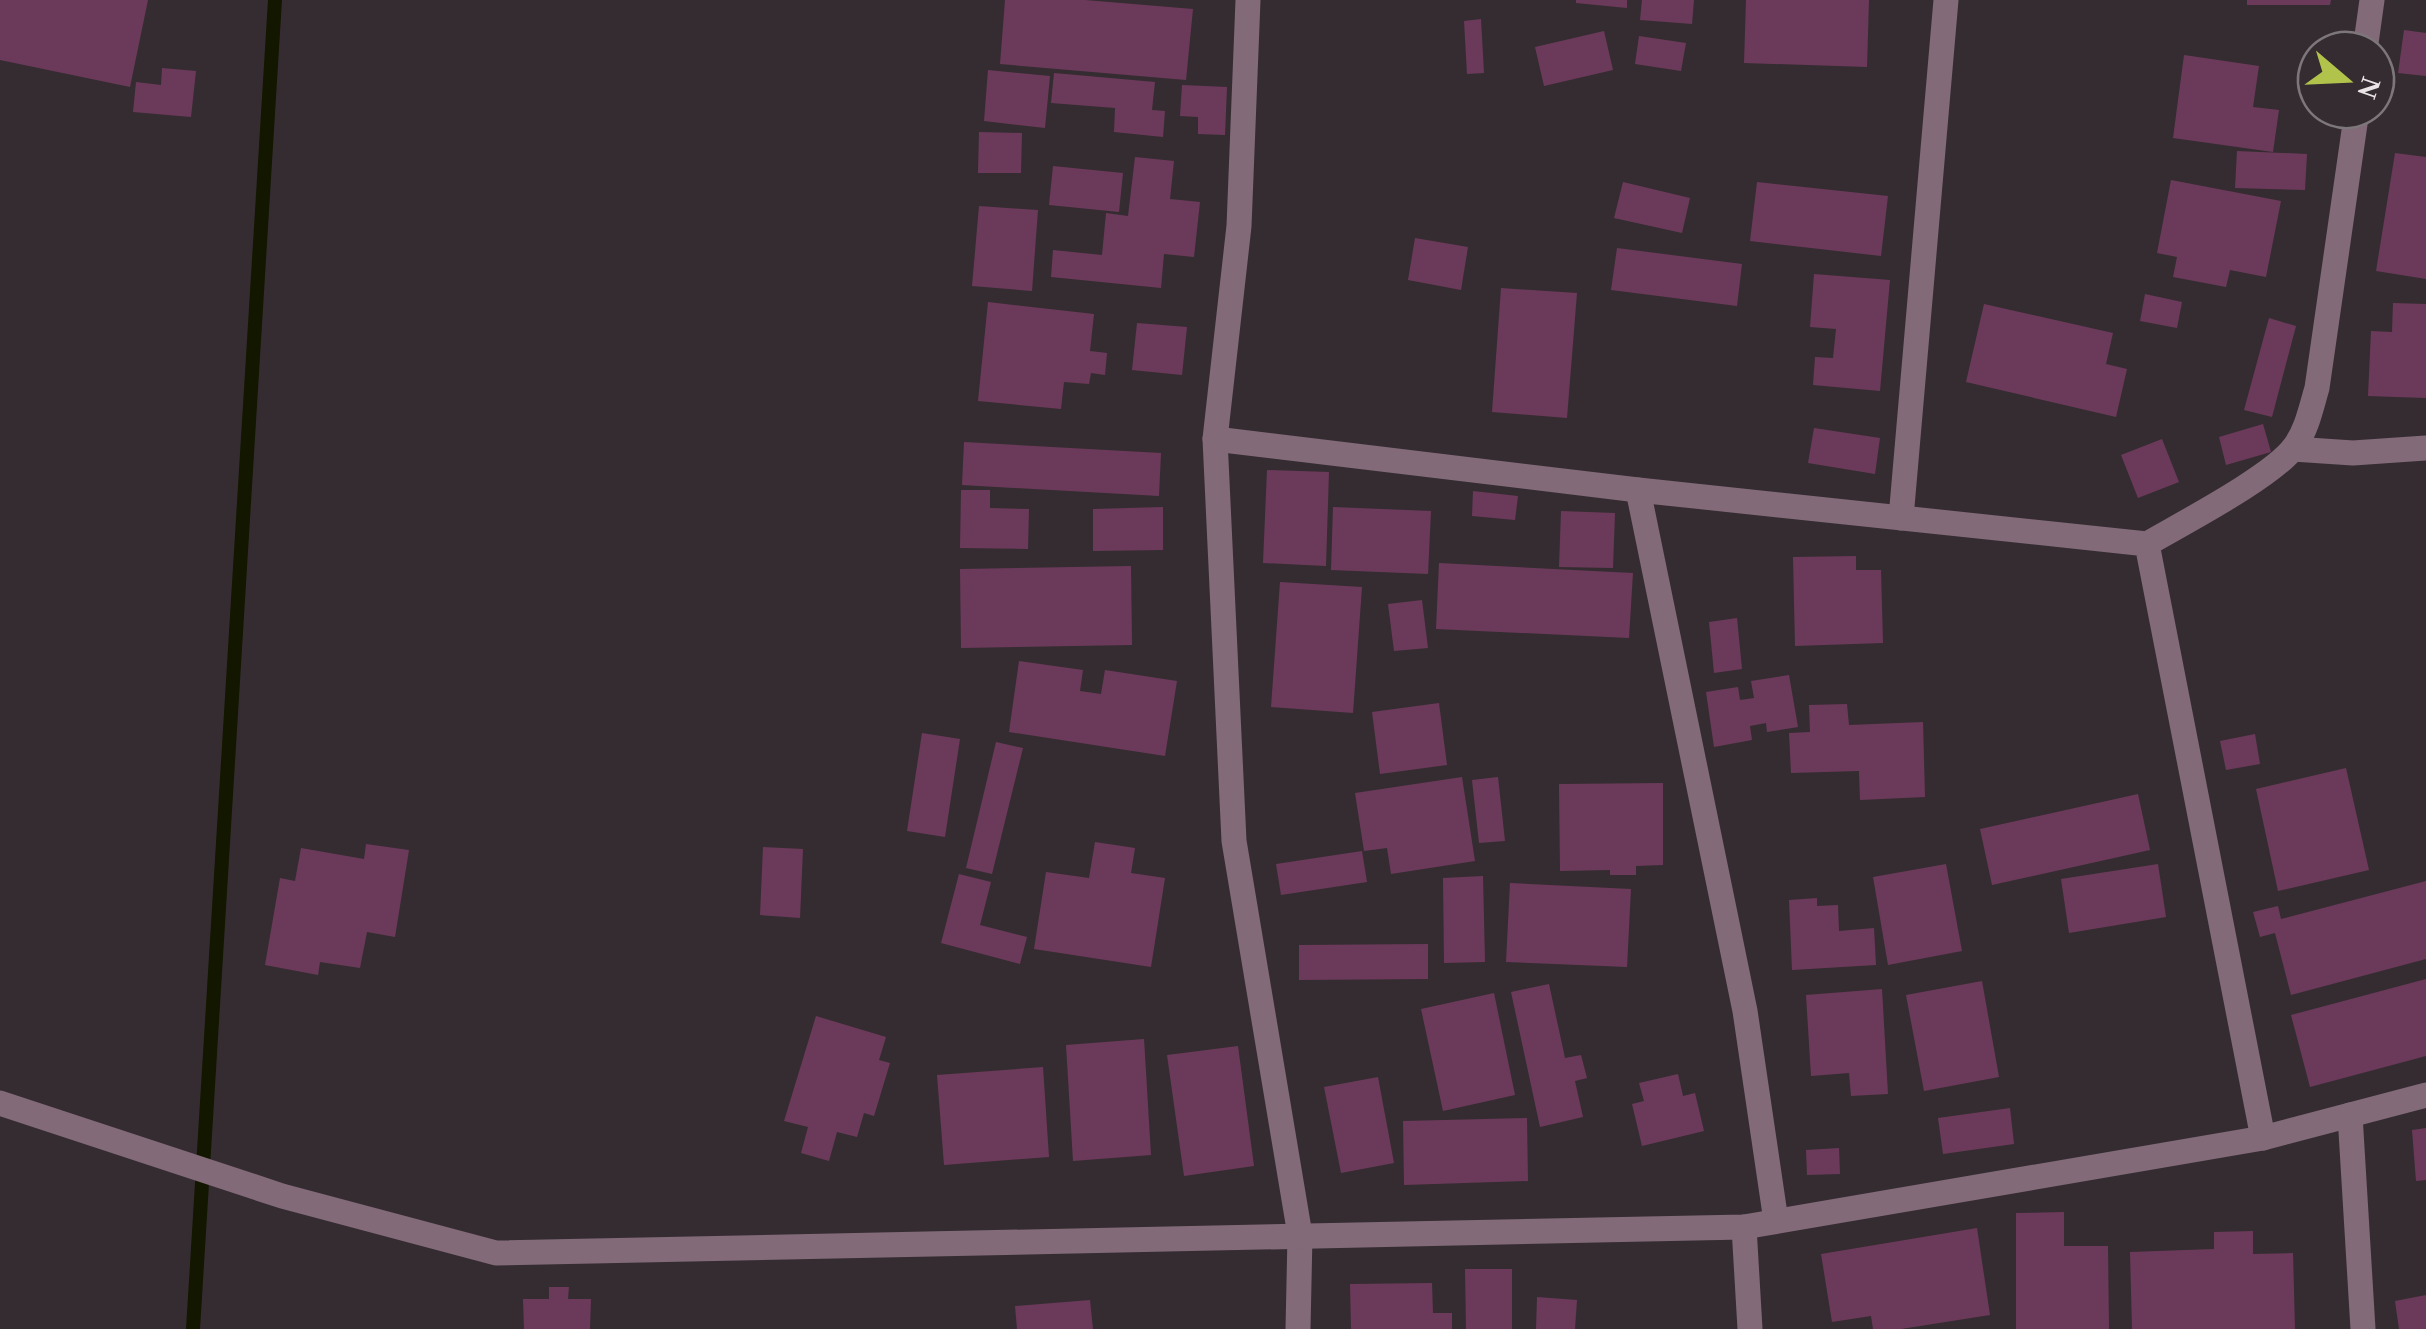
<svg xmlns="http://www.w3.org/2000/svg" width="2426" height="1329" font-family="'Times New Roman',serif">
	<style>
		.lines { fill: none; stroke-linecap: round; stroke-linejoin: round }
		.stream { stroke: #131700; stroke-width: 14 }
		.building { fill: #6b3a5a }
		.minor { stroke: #826a79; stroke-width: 25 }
	</style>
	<rect width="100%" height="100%" fill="#352c31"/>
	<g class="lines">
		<path class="stream" d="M193 1329 275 0"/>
	</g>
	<g class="building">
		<path d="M0 0H148L130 87 0 60Z"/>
		<path d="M1005 0H1085L1193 9 1186 80 1000 64Z"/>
		<path d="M1576 0H1627V8L1576 3Z"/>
		<path d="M1642 0H1694L1692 24 1640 20Z"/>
		<path d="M1746 0H1869L1867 67 1744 63Z"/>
		<path d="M2247 0H2331L2330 5H2247Z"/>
		<path d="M1481 19 1484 73 1467 74 1464 21Z"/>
		<path d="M2404 30 2426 33V76L2398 73Z"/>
		<path d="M1604 31 1613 70 1544 86 1535 47Z"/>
		<path d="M1639 36 1686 43 1681 71 1635 64Z"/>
		<path d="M2184 55 2259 66 2253 107 2279 110 2273 152 2173 138Z"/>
		<path d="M162 68 196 71 191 117 133 112 136 82 161 85Z"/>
		<path d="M988 70 1050 76 1045 128 984 121Z"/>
		<path d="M1054 73 1155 82 1152 110 1165 111 1163 137 1114 132 1115 108 1051 103Z"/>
		<path d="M1182 85 1227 87 1225 135 1198 134V117L1180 116Z"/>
		<path d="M979 132 1022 133 1021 173H978Z"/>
		<path d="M2237 151 2307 154 2305 190 2235 188Z"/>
		<path d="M2395 153 2426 157V279L2376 271Z"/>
		<path d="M1135 157 1174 161 1170 199 1200 202 1194 257 1164 254 1161 288 1051 277 1053 250 1102 255 1106 213 1128 216Z"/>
		<path d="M1053 166 1123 173 1119 212 1049 205Z"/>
		<path d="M2171 180 2281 201 2266 277 2230 270 2226 287 2173 277 2177 257 2157 253Z"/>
		<path d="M1623 182 1690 198 1682 233 1614 218Z"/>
		<path d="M1757 182 1888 196 1881 256 1750 241Z"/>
		<path d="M979 206 1038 210 1032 291 972 286Z"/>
		<path d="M1415 238 1468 247 1461 290 1408 280Z"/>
		<path d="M1617 248 1742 264 1737 306 1611 290Z"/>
		<path d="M1814 274 1890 280 1880 391 1813 385 1815 357 1833 358 1836 329 1810 327Z"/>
		<path d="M1501 288 1577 293 1567 418 1492 412Z"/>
		<path d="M2145 294 2182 302 2177 328 2140 321Z"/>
		<path d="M988 302 1094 314 1090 351 1107 353 1105 375 1091 373 1089 384 1064 382 1061 409 978 401Z"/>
		<path d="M2393 303 2426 304V398L2368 396 2371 331 2392 332Z"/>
		<path d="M1984 304 2113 333 2106 364 2127 369 2116 417 1966 382Z"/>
		<path d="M2269 318 2296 326 2272 417 2244 410Z"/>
		<path d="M1137 323 1187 327 1182 375 1132 370Z"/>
		<path d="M2263 424 2271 452 2226 465 2219 437Z"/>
		<path d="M1814 428 1880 438 1875 474 1808 463Z"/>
		<path d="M2162 439 2179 482 2138 498 2121 455Z"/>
		<path d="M964 442 1161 453 1159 496 962 485Z"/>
		<path d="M1267 470 1329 472 1326 566 1263 563Z"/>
		<path d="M961 490H990V508L1029 509 1028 549 960 548Z"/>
		<path d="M1473 491 1518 496 1515 520 1472 516Z"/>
		<path d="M1163 507V550L1093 551V509Z"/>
		<path d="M1333 507 1431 511 1428 574 1331 570Z"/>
		<path d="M1561 511 1615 513 1613 568 1559 567Z"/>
		<path d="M1856 556V570H1881L1883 643 1795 646 1793 557Z"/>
		<path d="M1439 563 1633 573 1629 638 1436 629Z"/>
		<path d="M1131 566 1132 645 961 648 960 569Z"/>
		<path d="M1280 582 1362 587 1353 713 1271 707Z"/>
		<path d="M1422 600 1428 648 1394 651 1388 604Z"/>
		<path d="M1737 618 1742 669 1714 673 1709 622Z"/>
		<path d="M1019 661 1083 670 1080 691 1101 694 1105 670 1177 681 1165 756 1009 732Z"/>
		<path d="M1789 675 1798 727 1767 732 1766 723 1750 726 1752 740 1714 747 1706 692 1738 687 1740 700 1754 698 1751 681Z"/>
		<path d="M1439 703 1447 765 1380 774 1372 712Z"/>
		<path d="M1847 704 1849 725 1923 722 1925 797 1860 800 1859 771 1791 773 1789 733 1810 732 1809 705Z"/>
		<path d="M922 733 960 739 945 837 907 831Z"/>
		<path d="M2255 734 2260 764 2226 770 2220 741Z"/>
		<path d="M996 742 1023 748 992 874 966 868Z"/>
		<path d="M2346 768 2369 870 2278 891 2256 789Z"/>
		<path d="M1462 777 1475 861 1391 874 1387 848 1364 851 1355 793Z"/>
		<path d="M1498 777 1505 841 1479 843 1472 780Z"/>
		<path d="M1663 783V865L1636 866V875H1610V870L1560 871 1559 784Z"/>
		<path d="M2138 794 2150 850 1992 885 1980 829Z"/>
		<path d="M1095 842 1135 848 1131 873 1165 878 1151 967 1034 949 1046 872 1089 878Z"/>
		<path d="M366 844 409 850 395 937 367 932 360 968 320 962 318 975 265 965 280 878 295 881 301 848 364 859Z"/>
		<path d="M763 847 803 849 800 918 760 915Z"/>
		<path d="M1362 851 1367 882 1281 895 1276 864Z"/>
		<path d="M1946 864 1962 951 1888 965 1873 877Z"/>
		<path d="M2158 864 2166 917 2069 933 2061 879Z"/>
		<path d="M959 874 991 882 980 925 1027 937 1020 964 941 943Z"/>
		<path d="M1483 876 1485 962 1444 963 1443 878Z"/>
		<path d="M2426 881V959L2291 995 2275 933 2260 937 2253 912 2278 906 2281 919Z"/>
		<path d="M1510 883 1631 889 1627 967 1506 962Z"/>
		<path d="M1817 898V906L1838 905 1839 931 1874 928 1876 965 1792 970 1789 900Z"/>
		<path d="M1428 944V979L1299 980V945Z"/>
		<path d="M2426 979V1056L2310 1087 2291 1015Z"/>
		<path d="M1982 981 1999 1077 1924 1091 1906 995Z"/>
		<path d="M1549 984 1565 1058 1581 1055 1587 1078 1575 1081 1583 1117 1540 1127 1511 992Z"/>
		<path d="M1882 989 1888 1094 1851 1096 1849 1073 1811 1076 1806 995Z"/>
		<path d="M1494 993 1515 1095 1443 1111 1421 1009Z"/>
		<path d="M816 1016 886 1037 879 1060 890 1063 874 1116 864 1113 857 1137 837 1132 829 1161 801 1153 808 1127 784 1121Z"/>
		<path d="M1144 1039 1151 1155 1073 1161 1066 1045Z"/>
		<path d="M1238 1046 1254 1166 1184 1176 1167 1055Z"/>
		<path d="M1043 1067 1049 1157 944 1165 937 1075Z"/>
		<path d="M1678 1074 1683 1096 1695 1093 1704 1131 1642 1146 1632 1104 1644 1101 1639 1083Z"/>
		<path d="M1378 1077 1394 1163 1341 1173 1324 1087Z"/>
		<path d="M2010 1108 2014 1144 1943 1154 1938 1118Z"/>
		<path d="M1527 1118 1528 1181 1404 1185 1403 1121Z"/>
		<path d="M2426 1128V1180L2416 1181 2412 1130Z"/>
		<path d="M1839 1148 1840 1174 1807 1175 1806 1150Z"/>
		<path d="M2064 1212V1246H2108L2109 1329H2016V1213Z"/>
		<path d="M1977 1228 1990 1315 1901 1329H1873L1871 1316 1832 1322 1821 1254Z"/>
		<path d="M2253 1231V1254L2293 1253 2295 1329H2132L2130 1252 2214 1249V1232Z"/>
		<path d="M1465 1269H1512V1329H1466Z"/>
		<path d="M1432 1283 1433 1313H1452V1329H1351L1350 1284Z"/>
		<path d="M549 1287H569L568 1299H591L590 1329H524L523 1299H549Z"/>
		<path d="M2426 1295V1329H2399L2395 1301Z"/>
		<path d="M1537 1297 1577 1300 1575 1329H1536Z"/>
		<path d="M1090 1300 1093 1329H1017L1015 1306Z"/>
	</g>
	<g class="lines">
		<g class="minor">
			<path d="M1248 0 1239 226 1215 439 1234 841 1300 1235 1298 1329"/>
			<path d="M2365 50 2372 0"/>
			<path d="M1215 439 1638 490 2147 544 2263 1138"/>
			<path d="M2293 449 2353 453 2426 448"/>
			<path d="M1638 490 1745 1011 1776 1221"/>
			<path d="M1901 518 1946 0"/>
			<path d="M2147 544C2181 524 2274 476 2295 446 2307 429 2311 408 2317 388L2357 110"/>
			<path d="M0 1103 282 1196 496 1253 1744 1227 2263 1138 2426 1095"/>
			<path d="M2350 1115 2363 1329"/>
			<path d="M1744 1227 1750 1329"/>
		</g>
	</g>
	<g transform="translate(2346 80) rotate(109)"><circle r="48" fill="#352c31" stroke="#7d767a" stroke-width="2.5"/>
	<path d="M0-8L18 38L0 25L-18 38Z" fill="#b2c34c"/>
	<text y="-15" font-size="28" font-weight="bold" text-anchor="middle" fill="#eae4e7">N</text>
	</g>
</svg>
